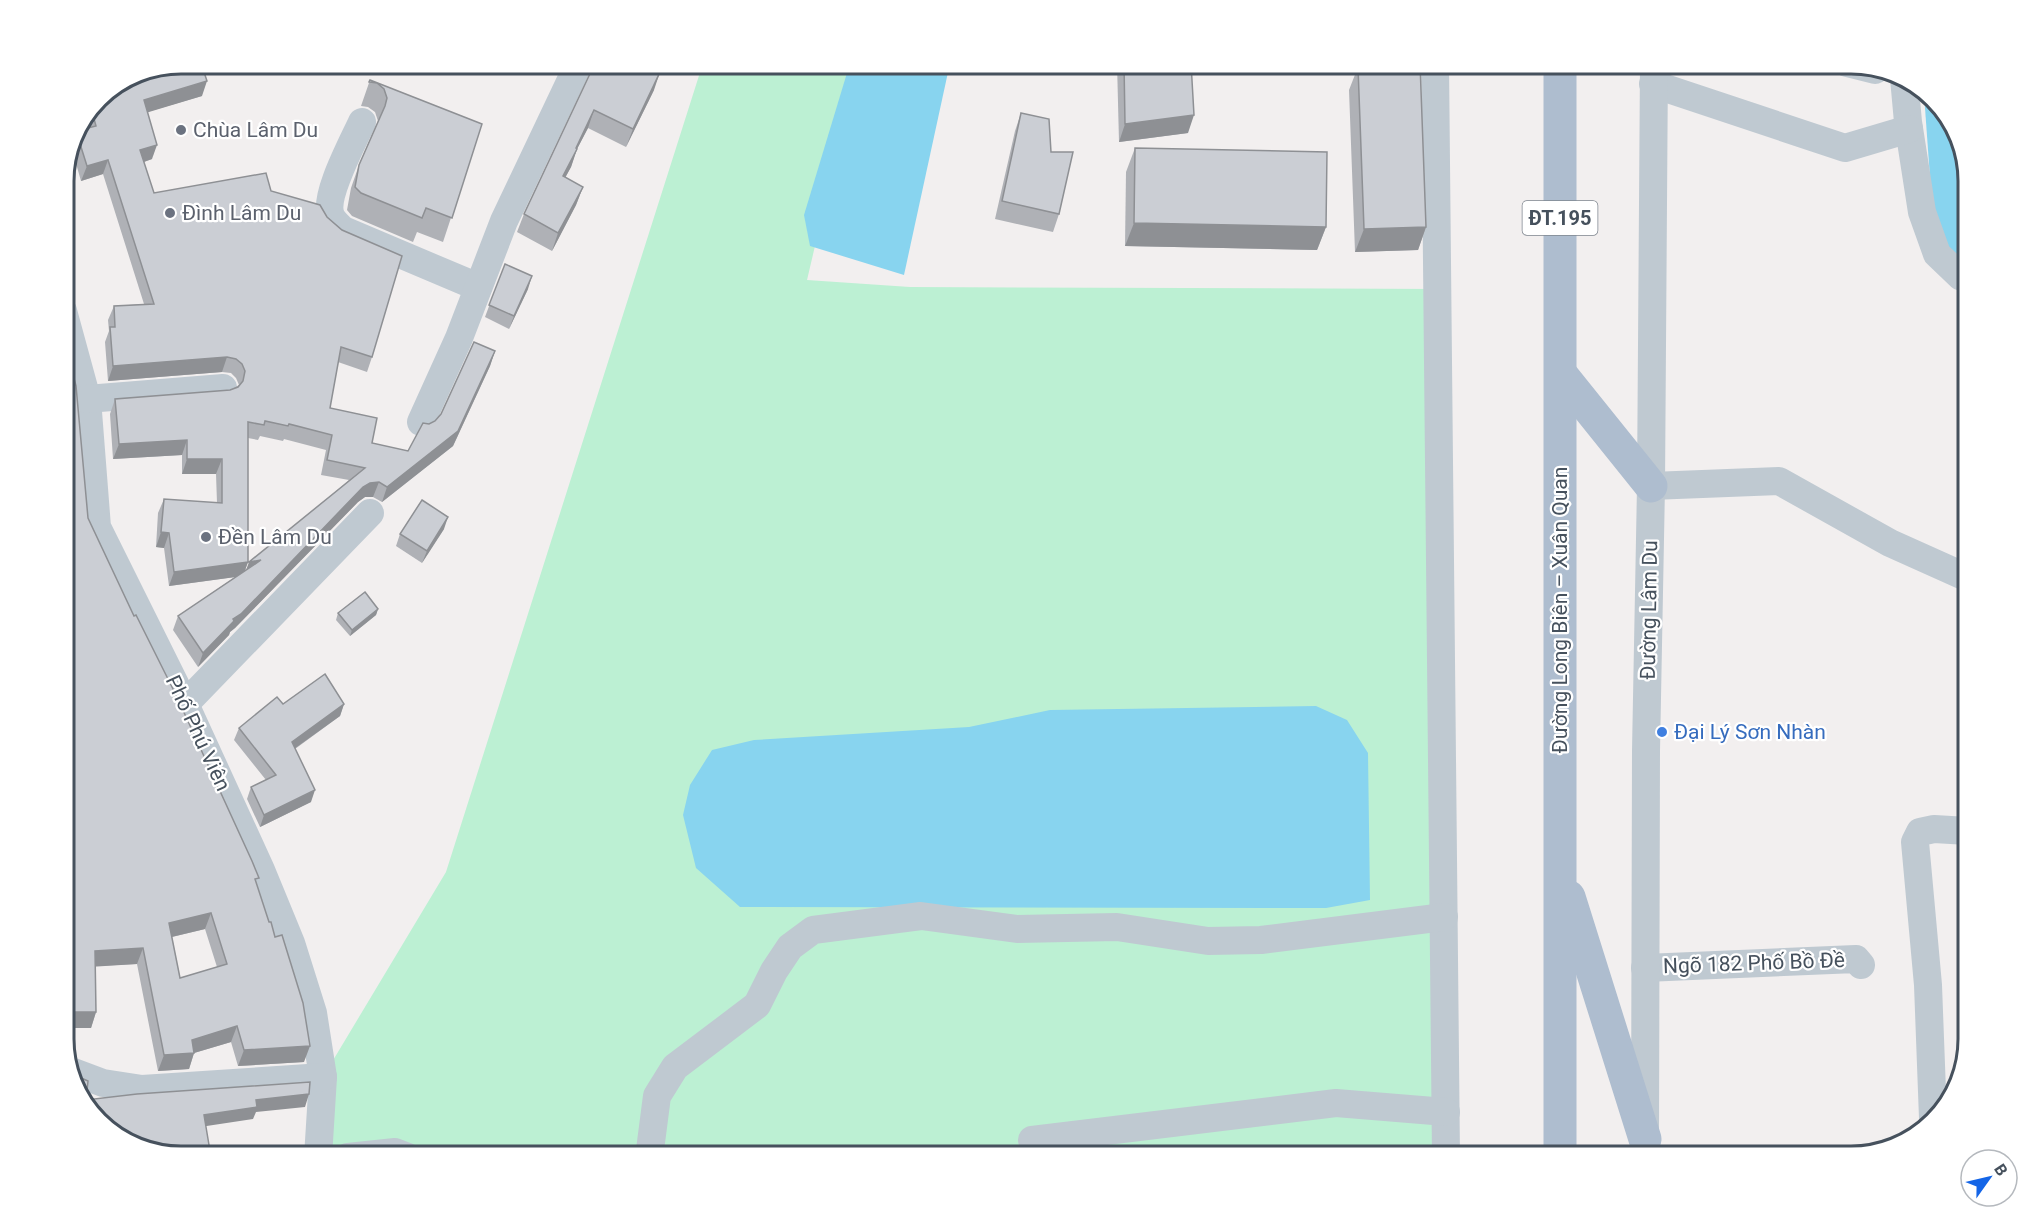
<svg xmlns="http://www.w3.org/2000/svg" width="2031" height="1220" font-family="Roboto,sans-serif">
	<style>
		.green { fill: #bcf0d3 }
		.water { fill: #88d4ef }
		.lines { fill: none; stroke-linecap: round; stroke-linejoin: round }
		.minor { stroke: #bfc9d1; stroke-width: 28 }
		.major { stroke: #aebdcf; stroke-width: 33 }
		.wall { fill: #afb1b6; fill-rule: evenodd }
		.shaded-wall { fill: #8e9094 }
		.building { fill: #cbced4; stroke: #8e9094; stroke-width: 1.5; fill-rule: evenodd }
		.worship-dot { fill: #6b7280; stroke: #fff; stroke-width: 2 }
		.shop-dot { fill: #3f7fe0; stroke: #fff; stroke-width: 2 }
		.labels { text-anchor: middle; stroke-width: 4.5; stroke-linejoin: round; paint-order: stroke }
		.shield { fill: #fff; stroke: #7e858e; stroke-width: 1.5 }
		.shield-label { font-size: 20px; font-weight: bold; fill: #46515d }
		.worship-label { font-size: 21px; fill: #5b616d; stroke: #fff; text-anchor: start }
		.street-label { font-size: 21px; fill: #46515d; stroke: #fff }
		.shop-label { font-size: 21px; fill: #366cbe; stroke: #fff; text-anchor: start }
		.rim { fill: none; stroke: #46515d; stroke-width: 3 }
	</style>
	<rect width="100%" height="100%" fill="#f2efef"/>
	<path class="green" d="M703 63H858L807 280 910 287 1438 289 1446 1157H320L323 1077 446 872Z"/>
	<g class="water">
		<path d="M850 63H950L904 275 810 246 804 215Z"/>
		<path d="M1924 94 1952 122 1968 173V276L1934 233Z"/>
		<path d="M1316 706 1347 720 1368 753 1370 900 1326 908 740 907 696 868 683 815 690 785 712 750 754 740 969 727 1050 710Z"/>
	</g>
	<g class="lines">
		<g class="minor">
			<path d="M1435 63 1446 1157"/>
			<path d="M1847 63 1875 70"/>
			<path d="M1904 78 1908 122 1922 212 1937 254 1961 277 1968 278"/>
			<path d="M1653 84 1845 148 1909 129"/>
			<path d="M362 122C353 142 323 197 331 216 333 221 339 226 343 230L478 287"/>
			<path d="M63 311 87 399 97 527 185 704 261 870 291 943 313 1013 323 1077 318 1157"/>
			<path d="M87 399 223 388"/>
			<path d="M421 422 459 338 504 221 579 63"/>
			<path d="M1651 486 1779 481 1890 543 1968 578"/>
			<path d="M185 704 370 513"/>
			<path d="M1645 968 1856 959 1861 965"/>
			<path d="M71 1071 103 1083 142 1089 323 1077"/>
			<path d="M1933 1118 1928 985 1915 842 1920 832 1934 829 1968 831"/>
			<path d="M1032 1140 1336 1103 1446 1112"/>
			<path d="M348 1157 395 1152 408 1157"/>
			<path d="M645 1157 650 1150 657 1096 675 1067 757 1005 774 971 790 947 813 930 921 916 1017 929 1117 927 1208 941 1261 940 1444 917"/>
			<path d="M1643 1157 1645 1139 1646 751 1651 486 1654 63"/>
		</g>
		<g class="major">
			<path d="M1561 374 1651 486"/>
			<path d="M1569 897 1645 1139"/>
			<path d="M1560 1157V63"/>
		</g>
	</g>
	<g class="wall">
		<path d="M595 63 654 90 626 147 588 128 577 149 571 167 565 178 583 187 576 205 552 251 517 232 524 214Z"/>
		<path d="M1117 63H1191L1188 133 1119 142Z"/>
		<path d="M1362 63H1420L1426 227 1418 250 1355 252 1349 90 1358 67H1362Z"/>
		<path d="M370 80 482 124 443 242 417 232 413 242 352 216 347 210 351 188 359 165 378 121 375 112 368 107 361 106Z"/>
		<path d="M202 96 147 112 152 159 144 162 154 193 271 191 372 357 367 372 338 362 330 408 372 443 408 451 429 424 435 421 495 351 490 366 453 446 382 502 373 497H365L358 502 235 628 230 632 229 635 198 667 173 630 178 616 235 577 169 586 164 548 156 547 158 513 164 499 217 503 216 474H182V455L113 459 110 414 115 399 230 390 239 385 236 378 231 373 222 372 108 381 105 342 109 331 108 320 114 306 144 304 103 174 81 181 71 146 76 131 87 128 84 118 98 97ZM260 436 283 441 284 439 326 450 321 475 349 480 245 570 248 562V438L258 440Z"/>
		<path d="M1021 113 1051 152 1059 214 1053 232 995 219 1015 131Z"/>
		<path d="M1135 148 1326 227 1317 250 1125 246 1126 172Z"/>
		<path d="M505 264 528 289 509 329 485 317Z"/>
		<path d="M88 518 256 884 304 1062 238 1066 231 1042 194 1053 189 1069 158 1071 137 964 96 966V1012L91 1028ZM205 929 217 967 180 978 172 937Z"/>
		<path d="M444 529 422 563 396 546 400 534Z"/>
		<path d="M378 609 376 615 350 636 336 620 338 613Z"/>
		<path d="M283 704H344L340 716 295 749 311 802 260 827 247 799 251 787 266 780 234 740 239 728Z"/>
	</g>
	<g class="shaded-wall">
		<path d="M660 72 654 90 626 147 633 129Z"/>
		<path d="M207 81 202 96 139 115 144 100Z"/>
		<path d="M594 110 588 128 577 149 571 167 556 194 563 176Z"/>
		<path d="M1194 115 1188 133 1119 142 1125 124Z"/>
		<path d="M157 145 152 159 135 165 140 150Z"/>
		<path d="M108 160 103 174 81 181 87 166Z"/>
		<path d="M583 187 576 205 552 251 558 233Z"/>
		<path d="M1134 223 1326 227 1317 250 1125 246Z"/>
		<path d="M1426 227 1418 250 1355 252 1364 229Z"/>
		<path d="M532 276 528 289 509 329 514 316Z"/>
		<path d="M495 351 490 366 453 446 382 502 387 487Z"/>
		<path d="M227 357 222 372 108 381 113 366Z"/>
		<path d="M187 440 182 455 113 459 119 444Z"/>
		<path d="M187 459H222L216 474H182Z"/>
		<path d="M379 482 373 497H365L358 502 235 628 230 632 229 635 198 667 203 653 233 619 363 487 370 483Z"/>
		<path d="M448 517 444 529 422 563 427 551Z"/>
		<path d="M161 532 169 533 164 548 156 547Z"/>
		<path d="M261 560 244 576 249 562Z"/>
		<path d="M248 562 243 576 169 586 174 572Z"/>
		<path d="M378 609 376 615 350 636 352 630Z"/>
		<path d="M344 704 340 716 287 754 292 742Z"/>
		<path d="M315 790 311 802 260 827 264 815Z"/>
		<path d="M211 913 205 929 163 939 169 923Z"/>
		<path d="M143 948 137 964 89 967 95 951Z"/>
		<path d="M63 1012H96L91 1028H63Z"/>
		<path d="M237 1026 231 1042 194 1053 189 1069 158 1071 164 1055 192 1040Z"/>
		<path d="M310 1046 304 1062 238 1066 244 1050Z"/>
		<path d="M309 1094 305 1107 256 1112 253 1119 200 1127 204 1115 256 1100Z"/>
	</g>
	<g class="building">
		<path d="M181 63H201L207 81 144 100 157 145 140 150 154 193 266 173 271 191 320 205 327 217 342 230 402 256 372 357 341 347 330 408 377 418 372 443 408 451 423 423 429 424 435 421 441 414 474 342 495 351 458 431 387 487 379 482 370 483 363 487 241 614 233 619 234 621 203 653 178 616 261 560 249 562 365 468 327 460 332 435 289 424 288 426 265 421 264 425 248 422V562L174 572 169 533 161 532 164 499 222 503V459H187V440L119 444 115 399 230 390 238 387 243 381 245 371 242 364 236 359 227 357 113 366 110 327H115L114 306 154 304 108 160 87 166 76 131 96 126 91 108 98 97 136 72Z"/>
		<path d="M595 63H641L660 72 633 129 594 110 576 148 577 149 563 176 583 187 558 233 524 214Z"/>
		<path d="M1124 63H1191L1194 115 1125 124Z"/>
		<path d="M1371 63H1420L1426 227 1364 229 1358 67H1371Z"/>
		<path d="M370 80 482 124 452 218 426 208 422 218 361 193 355 187 359 165 385 106 387 98 384 89 377 83 369 82Z"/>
		<path d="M1021 113 1049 119 1051 152H1073L1059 214 1002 201Z"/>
		<path d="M1135 148 1327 152 1326 227 1134 223Z"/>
		<path d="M505 264 532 276 514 316 489 305Z"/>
		<path d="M63 337 76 386 88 518 134 616 136 615 176 695 252 861 259 878 255 879 269 922H271L275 937 282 935 303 1003 310 1046 244 1050 237 1026 192 1040 194 1053 164 1055 143 948 95 951 96 1012H63ZM211 913 227 964 180 978 169 923Z"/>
		<path d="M422 500 448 517 427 551 400 534Z"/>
		<path d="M365 592 378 609 352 630 338 613Z"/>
		<path d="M325 674 344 704 292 742 315 790 264 815 251 787 276 775 239 728 277 697 283 704Z"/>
		<path d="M72 1074 88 1081 86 1100 137 1094 310 1082 309 1094 256 1100 257 1107 204 1115 211 1157H181L122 1141 79 1098Z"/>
	</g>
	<g class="worship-dot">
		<circle cx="181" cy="130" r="6"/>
		<circle cx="170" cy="213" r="6"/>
		<circle cx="206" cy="537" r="6"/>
	</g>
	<circle class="shop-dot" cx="1662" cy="732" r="6"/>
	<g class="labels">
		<rect class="shield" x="1522.5" y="201" width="75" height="34" rx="4.5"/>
		<g class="shield-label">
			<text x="1560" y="225">ĐT.195</text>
		</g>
		<g class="worship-label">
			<text x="193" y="137">Chùa Lâm Du</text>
			<text x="182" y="220">Đình Lâm Du</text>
			<text x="218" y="544">Đền Lâm Du</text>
		</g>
		<g class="street-label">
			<text transform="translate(1560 610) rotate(-90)" y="7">Đường Long Biên – Xuân Quan</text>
			<text transform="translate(1649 610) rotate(-89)" y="7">Đường Lâm Du</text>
			<text transform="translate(198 733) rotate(65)" y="7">Phố Phú Viên</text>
			<text transform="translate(1754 963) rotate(-2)" y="7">Ngõ 182 Phố Bồ Đề</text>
		</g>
		<g class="shop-label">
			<text x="1674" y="739">Đại Lý Sơn Nhàn</text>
		</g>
	</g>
	<path d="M0 0H2031V1220H0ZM181 74H1851A107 107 0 0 1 1958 181V1039A107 107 0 0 1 1851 1146H181A107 107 0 0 1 74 1039V181A107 107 0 0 1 181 74Z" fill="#fff" fill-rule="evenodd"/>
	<path class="rim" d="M181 74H1851A107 107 0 0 1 1958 181V1039A107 107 0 0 1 1851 1146H181A107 107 0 0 1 74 1039V181A107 107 0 0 1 181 74Z"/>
	<g transform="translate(1989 1178) rotate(56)"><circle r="28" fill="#ffffff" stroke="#b5b9be" stroke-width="1.5"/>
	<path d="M0-4.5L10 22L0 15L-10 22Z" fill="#1465e7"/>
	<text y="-9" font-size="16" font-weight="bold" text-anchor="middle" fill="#46515d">B</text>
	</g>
</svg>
